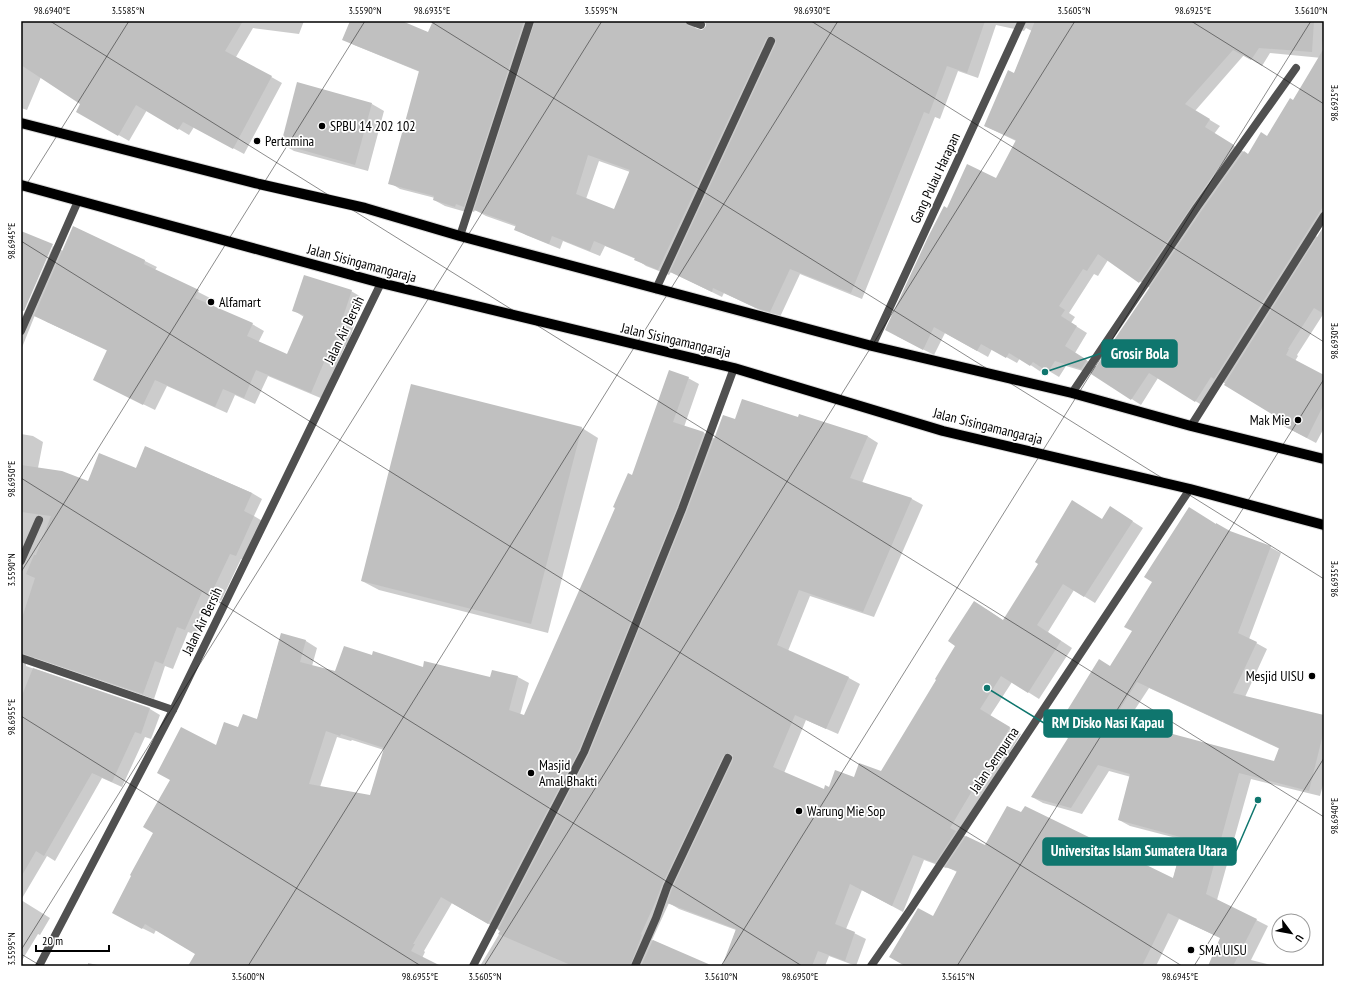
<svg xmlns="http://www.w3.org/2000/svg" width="1345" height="987" font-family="'PT Sans Narrow',sans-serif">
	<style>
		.shadow { fill: #0003; fill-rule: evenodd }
		.building { fill: #c0c0c0; fill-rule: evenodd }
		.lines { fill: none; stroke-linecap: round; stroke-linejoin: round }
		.primary-casing { stroke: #dbdbdb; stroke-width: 12 }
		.minor { stroke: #505050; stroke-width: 8 }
		.primary { stroke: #000; stroke-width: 10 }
		.ticks { fill: none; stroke: #000; stroke-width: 1; stroke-opacity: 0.45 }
		.poi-dot { fill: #000; stroke: #fff; stroke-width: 1.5 }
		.labels { text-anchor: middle; stroke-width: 3.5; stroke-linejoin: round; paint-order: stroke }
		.poi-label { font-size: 14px; fill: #000; stroke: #fff; text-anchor: start }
		.street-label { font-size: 14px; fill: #000; stroke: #fff }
		.leader { fill: none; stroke: #0f766e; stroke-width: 1.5 }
		.callout-dot { fill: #0f766e; stroke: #fff; stroke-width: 1.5 }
		.callout { fill: #0f766e; stroke: #0f766e; stroke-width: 1.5 }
		.callout-label { font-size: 15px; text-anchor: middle; font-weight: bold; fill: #fff }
		.neatline { fill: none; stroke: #000; stroke-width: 1.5 }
		.ticks-label { font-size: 10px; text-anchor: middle; fill: #000 }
	</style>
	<rect width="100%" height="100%" fill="#fff"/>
	<g class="shadow">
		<path d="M21 21H304L299 34 253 28 236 57 282 83 244 154 194 127 189 135 147 110 129 141 77 111 82 103 41 77 27 110 21 108Z"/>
		<path d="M351 21H399L429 33 434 21H1324L1322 58 1270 53 1262 66 1244 55 1195 111 1220 126 1214 134 1249 155 1267 137 1294 101 1324 75V224L1316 236 1318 238 1324 228V313L1297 355 1298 356 1295 361 1324 376V428L1316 443 1286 427 1279 417 1221 381 1205 407 1158 378 1141 405 1093 374 1066 366 1059 377 1044 368 1041 372 1020 358 1017 363 992 349 988 357 945 333 934 355 897 336 948 209 996 180 1016 141 985 126 1014 74 1032 31 1026 28 1024 31 996 25 978 78 958 71 940 119 935 117 862 299 800 274 780 317 768 314 724 293 722 297 671 272 669 275 646 266 636 259 605 246 600 256 563 241 560 249 526 235 516 229 517 227 486 216 475 210 474 212 467 209 466 212 445 206 434 200 435 198 400 189 390 183 420 72 354 45 343 39ZM701 21 707 23V28L702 32 695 28 697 23ZM599 161 630 172 615 211 586 199ZM1108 260 1150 288 1097 367 1075 353 1087 333 1071 323 1075 317 1069 313 1094 274 1098 276Z"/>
		<path d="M372 104 384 111 368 171 294 151 282 144Z"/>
		<path d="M74 227 145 261 157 267 155 270 210 298 207 304 252 324 264 331 258 343 288 356 304 317 293 310 351 291 363 298 347 347 345 346 323 399 268 376 255 404 235 395 227 413 167 386 155 410 106 386 108 351 47 322 35 315 21 350V320L53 246 63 251Z"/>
		<path d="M688 378 699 384 684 427 704 433 715 439 736 420 799 419 867 436 878 443 862 483 912 499 923 505 874 617 810 596 788 651 849 678 860 684 838 734 806 720 784 773 824 790 855 778 882 772 986 609 1004 621 1103 520 1121 514 1143 528 1095 603 1074 590 1048 632 1072 648 1039 699 1012 682 990 716 1021 734 961 834 985 846 1173 879 1184 840 1130 826 1119 820 1131 777 1109 771 1082 814 1043 803 1032 797 1070 738 1111 667 1216 525 1231 533 1270 547 1281 553 1249 639 1267 649 1245 697 1324 716V781L1320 796 1251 779 1217 900 1268 926 1251 960 1275 966H1209L1221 938 1179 919 1156 966H902L934 918 957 872 947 867 946 868 924 860 903 912 862 890 846 929 866 939 856 966 829 956 825 966H723L736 930 679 909 669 903 652 940 710 966H480L501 931 452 903 424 951 425 952 422 958 439 966H189L196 954 156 930 154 934 124 919 217 746 239 728 257 720 281 635 306 641 317 648 312 666 336 673 373 657 424 668 491 678 518 677 529 683 520 715 525 716 633 476ZM1149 688 1280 749 1275 763 1130 724 1128 720ZM337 737 351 741 352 740 384 750 371 796 320 787Z"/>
		<path d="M582 428 598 438 548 633 379 590 362 581Z"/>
		<path d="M21 434 33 436 43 442 38 468 89 482 136 469 146 447 252 493 262 499 254 516 264 522 246 561 241 559 221 601 212 597 196 635 188 632 173 669 165 666 154 699 34 658H30L26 662V666L150 709 160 715 151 739 145 737 122 787 102 778 55 861 47 856 21 900 50 918 40 935 38 934 21 962Z"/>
		<path d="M88 963 102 966H88Z"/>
	</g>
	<g class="building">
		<path d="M21 21H243L225 51 272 76 233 149 183 122 178 130 136 105 118 136 76 112 80 104 21 65Z"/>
		<path d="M350 21H402L428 32 433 21H524L464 207 456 204 455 207 433 200 434 196 388 184 419 71 342 40Z"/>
		<path d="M535 21H685L688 26 702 30 706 26 705 21H985L967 73 947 66 929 114 924 112 851 293 790 269 770 312 756 308 713 288 712 292 670 272 776 43 775 38 770 36 766 39 658 270 634 260 635 258 594 241 590 251 552 236 549 244 514 230 516 225 474 210ZM588 155 630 170 614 209 576 194Z"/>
		<path d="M1035 21H1314L1312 52 1259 48 1251 60 1233 50 1185 104 1210 119 1205 127 1234 145 1193 204 1139 283 1098 254 1087 271 1083 269 1059 306 1065 310 1061 316 1077 326 1065 346 1087 360 1081 369 1055 361 1048 372 1033 362 1030 366 1009 353 1006 358 981 344 977 351 934 327 923 350 885 330 928 237 944 206 947 208 967 164 996 178 1016 140 984 126 1008 70 1014 73Z"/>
		<path d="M1324 48V205L1214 379 1211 377 1195 402 1149 373 1131 400 1091 374 1202 210 1244 151 1248 154 1261 132 1267 136 1290 98 1293 100Z"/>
		<path d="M297 82 372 103 355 165 281 144Z"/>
		<path d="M73 226 145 260 144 264 199 290 195 298 253 323 247 336 287 354 304 315 292 311 304 275 352 290 335 341H333L311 393 256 370 244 398 223 389 215 407 155 380 143 405 93 380 107 350 34 316Z"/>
		<path d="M1324 226V314L1314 308 1288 349H1289L1286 355 1324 375V404L1307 438 1276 422 1278 418 1224 385Z"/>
		<path d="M21 231 53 244 24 311 21 310Z"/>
		<path d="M669 370 689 377 673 422 704 432 677 507 579 750 488 924 441 897 413 944H415L411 951 441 966H188L195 954 145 924 142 929 112 913 131 876 130 875 153 833 143 827 170 780 157 773 181 727 216 745 224 722 238 727 243 714 257 719 281 633 306 640 300 662 335 671 344 646 372 655 373 651 423 667 424 661 490 677 492 670 518 676 509 710 524 715 589 568 615 508 613 507 628 473 632 475ZM326 731 340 736 341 734 384 748 370 795 309 784Z"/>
		<path d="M411 384 582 427 531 624 361 581Z"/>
		<path d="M742 399 798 417 799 414 868 436 850 478 912 498 863 612 799 590 777 645 849 677 826 729 795 715 773 767 824 789 825 785 829 787 835 770 854 777 859 763 881 771 936 680 935 679 955 646 948 641 974 601 1003 620 1038 564 1035 562 1072 500 1102 519 1110 506 1133 521 1084 597 1063 584 1037 625 1061 641 1028 693 1001 676 980 709 1010 727 950 828 956 831 935 863 913 855 892 906 850 884 835 924 855 932 845 961 818 951 812 966H722L736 929 667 903 672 889 733 760V755L728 753 723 756 662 885 655 903 641 934 642 935 630 966H573L498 934 500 931 498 930 589 754 687 511 723 415 735 419Z"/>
		<path d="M145 446 252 493 244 511 254 516 236 556 230 554 210 596 202 592 185 630 177 627 163 664 155 661 143 694 21 653V621L35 578 26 574 34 555H36L51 516 21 512V465L62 471 88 481 99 453 136 468Z"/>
		<path d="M1189 507 1216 524V523L1230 531 1271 546 1238 633 1257 642 1233 693 1324 715V730L1309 791 1239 773 1206 894 1257 919 1233 966H1208L1220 938 1168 913 1142 966H905L889 957 918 908 933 916 957 871 945 867 966 836 985 845 1007 806 1021 812 1025 806 1173 878 1184 838 1118 820 1130 774 1098 765 1071 808 1031 797 1068 738 1055 730 1099 659 1110 666 1132 631 1124 627 1152 582 1144 577ZM1137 682 1279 748 1274 761 1139 725 1118 712Z"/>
		<path d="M33 668 150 708 141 734 135 732 112 782 92 773 44 856 36 851 21 877V698Z"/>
		<path d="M653 940 713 966H641Z"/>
	</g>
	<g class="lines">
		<g class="primary-casing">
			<g id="primary">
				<path d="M21 123 259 184 365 208 460 236 872 346 1072 393 1191 426 1324 459"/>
				<path d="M21 185 381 283 734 368 943 431 1190 489 1324 525"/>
			</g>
		</g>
		<g class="minor">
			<path d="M690 21 701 25"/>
			<path d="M460 236 530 21"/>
			<path d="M656 289 771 41"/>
			<path d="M21 331 78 201"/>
			<path d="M872 346 1022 21"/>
			<path d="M1072 393 1197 207 1296 68"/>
			<path d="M1191 426 1324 216"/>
			<path d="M21 561 39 520"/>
			<path d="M21 658 173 710"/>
			<path d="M39 966 173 710 381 283"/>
			<path d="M473 966 584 752 682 509 734 368"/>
			<path d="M635 966 656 918 667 887 728 758"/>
			<path d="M871 966 910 910 1190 489"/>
		</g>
		<use href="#primary" class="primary"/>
	</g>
	<path class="ticks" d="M50 21 1324 817M430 21 1324 579M811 21 1324 342M1191 21 1324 104M21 193 129 21M21 241 1182 966M21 478 802 966M21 572 365 21M21 716 421 966M21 950 602 21M21 954 41 966M248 966 838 21M484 966 1075 21M721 966 1311 21M957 966 1324 379M1194 966 1324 758"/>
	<g class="poi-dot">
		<circle cx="322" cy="126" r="4"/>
		<circle cx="257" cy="141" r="4"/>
		<circle cx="211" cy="302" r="4"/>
		<circle cx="1298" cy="420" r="4"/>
		<circle cx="1312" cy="676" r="4"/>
		<circle cx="531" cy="773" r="4"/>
		<circle cx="799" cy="811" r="4"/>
		<circle cx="1191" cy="950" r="4"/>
	</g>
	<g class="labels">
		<g class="poi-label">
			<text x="330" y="131">SPBU 14 202 102</text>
			<text x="265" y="146">Pertamina</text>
			<text x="219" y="307">Alfamart</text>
			<text x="1290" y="425" text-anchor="end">Mak Mie</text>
			<text x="1304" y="681" text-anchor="end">Mesjid UISU</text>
			<text x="539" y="770">Masjid<tspan x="539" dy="16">Amal Bhakti</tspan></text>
			<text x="807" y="816">Warung Mie Sop</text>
			<text x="1199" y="955">SMA UISU</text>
		</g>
		<g class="street-label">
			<text transform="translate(935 178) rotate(-65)" y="5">Gang Pulau Harapan</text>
			<text transform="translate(362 263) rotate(15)" y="5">Jalan Sisingamangaraja</text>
			<text transform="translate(344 330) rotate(-64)" y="5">Jalan Air Bersih</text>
			<text transform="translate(676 340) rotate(13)" y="5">Jalan Sisingamangaraja</text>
			<text transform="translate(988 426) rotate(14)" y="5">Jalan Sisingamangaraja</text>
			<text transform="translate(202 621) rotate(-64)" y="5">Jalan Air Bersih</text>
			<text transform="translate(994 760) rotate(-56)" y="5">Jalan Sempurna</text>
		</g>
	</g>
	<path class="leader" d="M1045 372L1102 353M987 688L1044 723M1258 800L1236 851"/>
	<g class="callout-dot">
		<circle cx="1045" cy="372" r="4"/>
		<circle cx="987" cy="688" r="4"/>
		<circle cx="1258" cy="800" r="4"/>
	</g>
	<g class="callout">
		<rect x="1102" y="340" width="75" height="27" rx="4"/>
		<rect x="1044" y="710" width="128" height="27" rx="4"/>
		<rect x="1043" y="838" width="193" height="27" rx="4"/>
	</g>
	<g class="callout-label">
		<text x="1140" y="359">Grosir Bola</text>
		<text x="1108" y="728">RM Disko Nasi Kapau</text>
		<text x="1139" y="856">Universitas Islam Sumatera Utara</text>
	</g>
	<rect width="1345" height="987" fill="none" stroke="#ffffff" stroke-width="44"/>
	<g transform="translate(1291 933) rotate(122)"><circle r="19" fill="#ffffff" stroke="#999999"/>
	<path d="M0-3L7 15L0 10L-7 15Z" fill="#000000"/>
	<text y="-6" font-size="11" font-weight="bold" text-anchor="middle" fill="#000000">U</text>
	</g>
	<path d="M36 945v6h73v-6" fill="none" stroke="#000000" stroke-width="2"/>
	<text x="42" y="945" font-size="12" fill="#000000" stroke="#ffffff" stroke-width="3" paint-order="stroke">20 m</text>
	<rect x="22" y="22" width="1301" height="943" class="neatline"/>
	<g class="ticks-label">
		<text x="52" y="14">98.6940°E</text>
		<text x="128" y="14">3.5585°N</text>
		<text x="365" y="14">3.5590°N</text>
		<text x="432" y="14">98.6935°E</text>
		<text x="601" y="14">3.5595°N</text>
		<text x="812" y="14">98.6930°E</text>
		<text x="1074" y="14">3.5605°N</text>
		<text x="1193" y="14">98.6925°E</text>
		<text x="1311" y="14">3.5610°N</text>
		<text transform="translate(1334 103) rotate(-90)" y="4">98.6925°E</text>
		<text transform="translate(11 241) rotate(-90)" y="4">98.6945°E</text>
		<text transform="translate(1334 341) rotate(-90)" y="4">98.6930°E</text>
		<text transform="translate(11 479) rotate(-90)" y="4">98.6950°E</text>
		<text transform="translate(11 570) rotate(-90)" y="4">3.5590°N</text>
		<text transform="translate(1334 579) rotate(-90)" y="4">98.6935°E</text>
		<text transform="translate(11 717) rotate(-90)" y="4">98.6955°E</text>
		<text transform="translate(1334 816) rotate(-90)" y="4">98.6940°E</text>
		<text transform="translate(11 949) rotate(-90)" y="4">3.5595°N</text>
		<text x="248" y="980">3.5600°N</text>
		<text x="420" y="980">98.6955°E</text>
		<text x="485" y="980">3.5605°N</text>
		<text x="721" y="980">3.5610°N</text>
		<text x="800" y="980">98.6950°E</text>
		<text x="958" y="980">3.5615°N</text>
		<text x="1180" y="980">98.6945°E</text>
	</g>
</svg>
